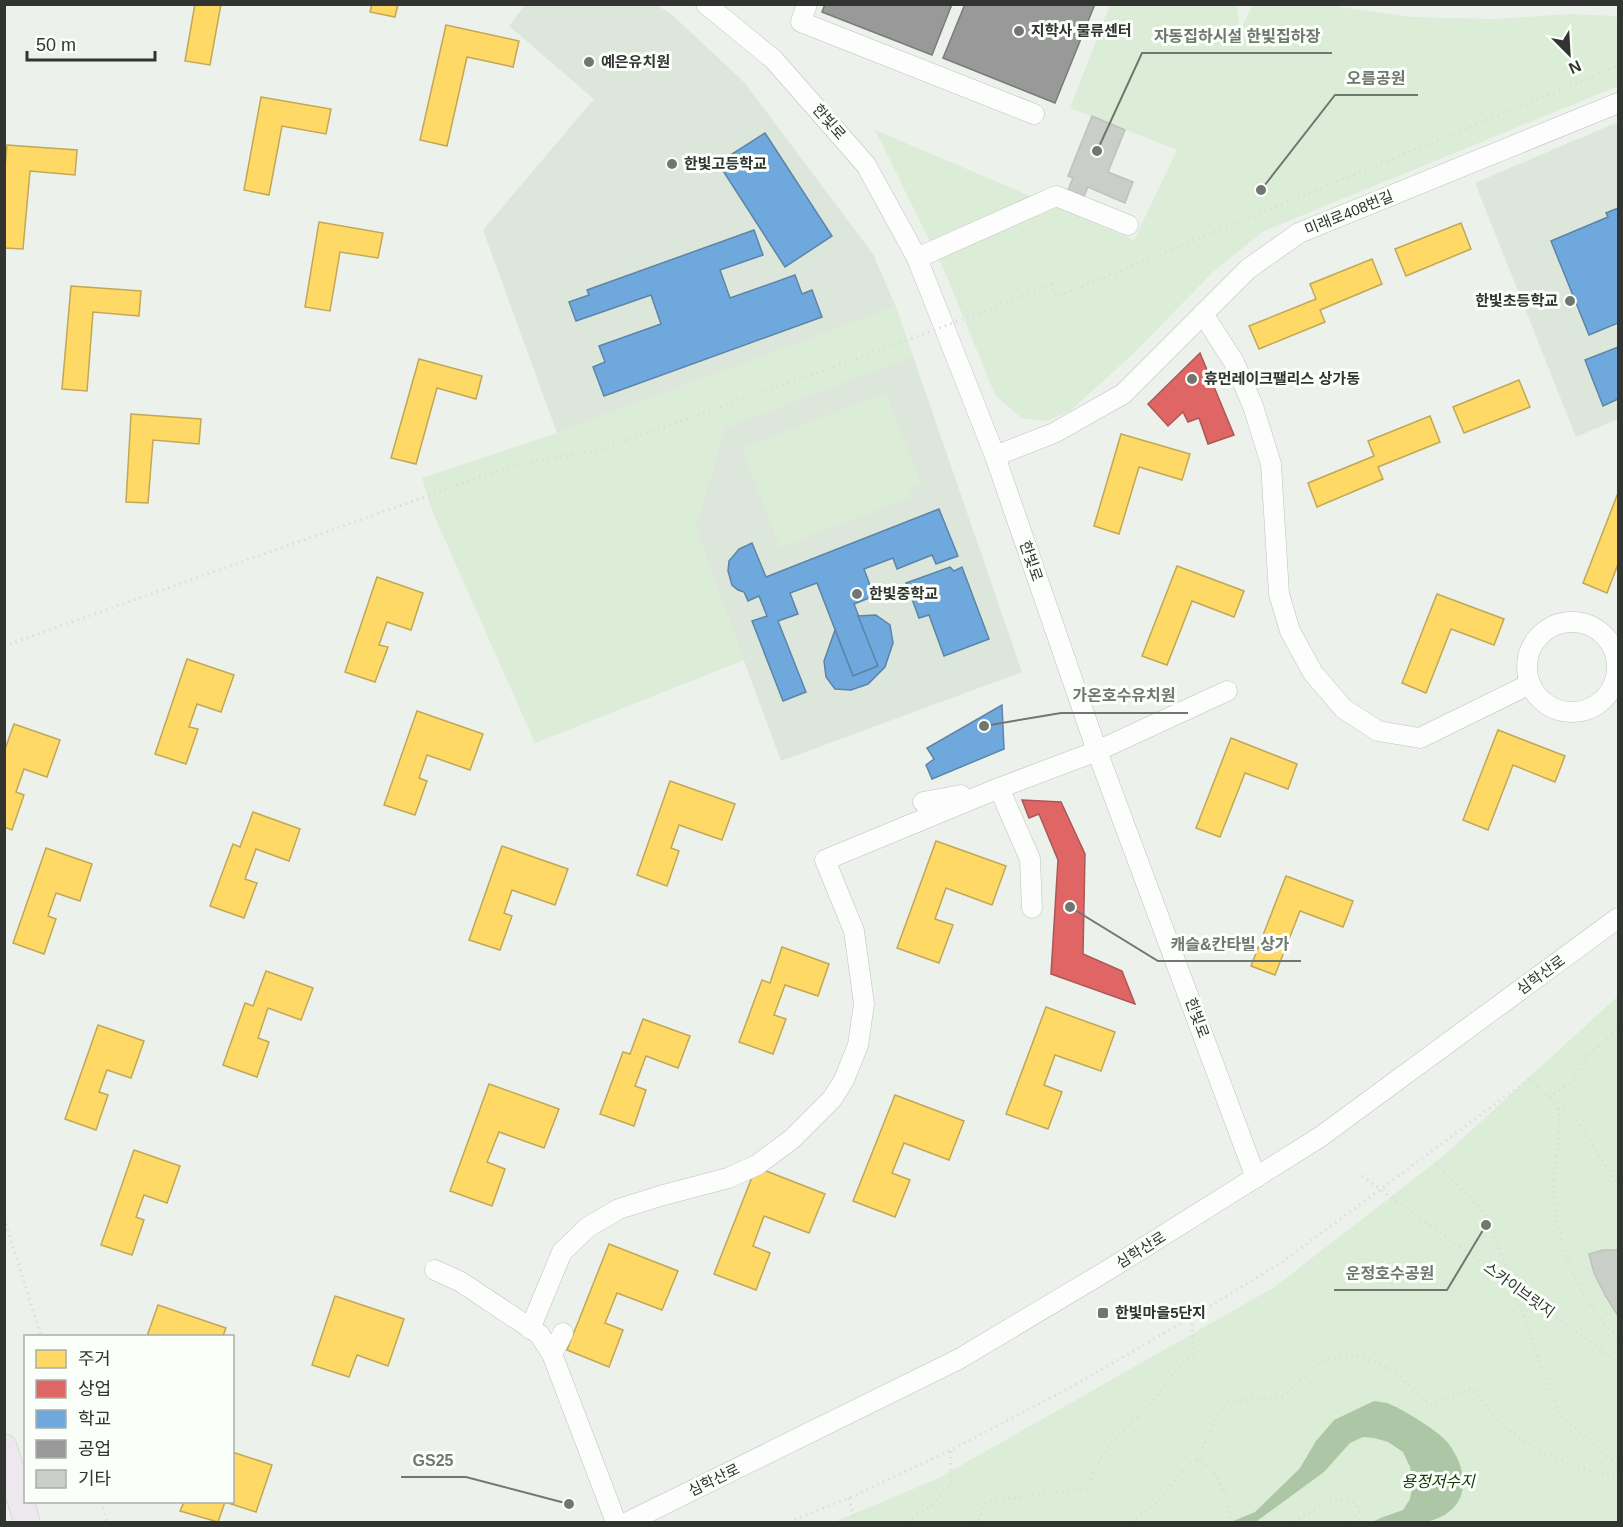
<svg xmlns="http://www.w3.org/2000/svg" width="1623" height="1527" font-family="Helvetica,'Noto Sans KR',sans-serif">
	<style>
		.built { fill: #dde6db }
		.green { fill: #dcedd7 }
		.water { fill: #adc7a6 }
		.homes { fill: #ffd966; stroke: #c1a856; stroke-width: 1.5 }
		.shops { fill: #e06666; stroke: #ac5756; stroke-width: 1.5 }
		.schools { fill: #6fa8dc; stroke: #5c85a8; stroke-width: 1.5 }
		.industry { fill: #999; stroke: #7a7b7a; stroke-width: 1.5 }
		.building { fill: #cacec9; stroke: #bec2bd; stroke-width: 1.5 }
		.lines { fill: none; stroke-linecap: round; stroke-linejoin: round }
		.minor-casing { stroke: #bfc2be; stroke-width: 21 }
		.major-casing { stroke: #cbceca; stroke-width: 27 }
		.path { stroke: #dcdddc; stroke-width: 3; stroke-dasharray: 1.5 4.5; stroke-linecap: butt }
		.minor { stroke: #fcfdfc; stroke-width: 20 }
		.major { stroke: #ece8ee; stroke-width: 26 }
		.path-bridge { stroke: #dcdddc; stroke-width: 3; stroke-dasharray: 1.5 4.5; stroke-linecap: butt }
		.poi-dot { fill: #727671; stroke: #fafff9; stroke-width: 2 }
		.labels { text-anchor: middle; stroke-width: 6; stroke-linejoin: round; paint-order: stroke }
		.poi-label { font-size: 15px; font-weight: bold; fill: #313430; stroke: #fafff9; text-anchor: start }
		.street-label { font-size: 15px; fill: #313430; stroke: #fafff9 }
		.water-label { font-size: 16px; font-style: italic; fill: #133606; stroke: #fafff9 }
		.leader { fill: none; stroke: #727671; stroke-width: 2 }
		.callout-dot { fill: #727671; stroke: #fafff9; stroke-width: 2 }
		.callout-label { font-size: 16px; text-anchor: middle; font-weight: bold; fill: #727671; stroke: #fafff9; stroke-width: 6; stroke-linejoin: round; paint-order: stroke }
	</style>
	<rect width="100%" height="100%" fill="#ecf1eb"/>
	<g class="built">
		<path d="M525 5H656L670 13 744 82 873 254 896 307 557 433 483 230 594 99 509 26Z"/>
		<path d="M1618 122V419L1576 437 1475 183Z"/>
		<path d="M913 356 1022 672 781 761 695 528 725 427Z"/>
	</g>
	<g class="green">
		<path d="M1253 4 1332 5 1346 8 1412 17 1495 19 1571 14 1616 16 1618 18V86L1264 231 1213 272 1134 353 1070 411 1046 421 1021 418 995 395 945 272 875 130 1134 240 1177 150 1070 108 1110 5H1237L1240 31Z"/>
		<path d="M896 307 913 356 725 427 695 528 744 660 535 743 433 513 422 478 557 433Z"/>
		<path d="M886 393 921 484 908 489 911 497 780 547 742 448Z"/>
		<path d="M1618 996V1522H834L937 1479 1273 1288 1441 1158Z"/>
	</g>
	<path class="water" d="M1374 1401C1378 1402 1383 1402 1387 1403 1401 1408 1440 1432 1448 1443 1468 1469 1472 1505 1436 1519 1417 1526 1393 1523 1372 1522L1383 1517 1403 1510 1410 1499 1413 1484 1410 1467 1403 1452 1388 1442 1374 1438 1363 1437 1350 1443 1324 1472 1257 1521 1254 1522H1231L1255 1512 1290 1478 1300 1468 1316 1441 1334 1420Z"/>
	<g class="homes">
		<path d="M195 4H221L210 65 185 61Z"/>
		<path d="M372 4H398L395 17 370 12Z"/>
		<path d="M446 25 519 41 513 67 467 57 447 146 420 140Z"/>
		<path d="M261 97 331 109 326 134 282 126 269 195 244 190Z"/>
		<path d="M7 145 77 150 75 175 30 171 23 249 4 248V179Z"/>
		<path d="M319 222 383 233 378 258 340 252 330 311 305 307Z"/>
		<path d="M1461 223 1471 249 1406 276 1395 249Z"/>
		<path d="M1372 259 1382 284 1320 310 1325 322 1259 349 1249 326 1316 299 1310 284Z"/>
		<path d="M71 286 141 291 139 316 93 312 87 391 62 389Z"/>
		<path d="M419 359 482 376 476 399 437 388 416 464 391 458Z"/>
		<path d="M1519 380 1530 407 1464 433 1453 407Z"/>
		<path d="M131 414 201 419 199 444 153 440 148 503 126 502Z"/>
		<path d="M1430 416 1440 442 1378 467 1383 479 1317 507 1308 483 1374 456 1368 441Z"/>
		<path d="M1121 434 1190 454 1182 480 1139 467 1119 534 1094 526Z"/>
		<path d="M1618 493V564L1607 593 1583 583Z"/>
		<path d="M1177 566 1244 591 1234 617 1192 601 1167 665 1142 656Z"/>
		<path d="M377 577 423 593 411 630 387 622 379 645 388 647 375 682 345 672Z"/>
		<path d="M1437 594 1504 619 1494 645 1451 629 1426 693 1402 683Z"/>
		<path d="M187 659 234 675 221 712 197 704 189 727 198 729 186 764 155 754Z"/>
		<path d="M417 711 483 734 470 770 427 755 419 778 427 781 415 815 384 805Z"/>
		<path d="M14 724 60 740 47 777 24 769 16 792 24 795 12 830 4 827V752Z"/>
		<path d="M1498 730 1565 756 1555 782 1513 765 1488 830 1463 820Z"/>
		<path d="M1231 738 1297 764 1288 789 1245 773 1220 837 1196 828Z"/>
		<path d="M670 781 735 804 722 840 679 825 671 848 679 851 667 886 637 875Z"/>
		<path d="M253 812 300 829 289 861 256 849 245 879 257 883 244 918 210 906 233 844 240 847Z"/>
		<path d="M936 841 1006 866 992 905 946 888 935 919 953 925 939 963 897 948Z"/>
		<path d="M502 846 568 869 555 905 512 890 504 913 512 916 500 950 469 940Z"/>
		<path d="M46 848 92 864 80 901 56 893 48 916 56 919 44 954 13 943Z"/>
		<path d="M1286 876 1353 901 1343 927 1300 911 1275 975 1251 966Z"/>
		<path d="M782 947 829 964 818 996 785 985 774 1015 786 1019 773 1054 739 1042 762 980 770 983Z"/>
		<path d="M266 971 313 988 301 1020 268 1008 258 1038 269 1042 257 1077 223 1065 245 1003 253 1006Z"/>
		<path d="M1046 1007 1115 1032 1101 1071 1055 1055 1044 1085 1062 1092 1048 1129 1006 1114Z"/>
		<path d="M643 1019 690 1036 678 1068 646 1056 635 1086 646 1090 634 1126 600 1114 623 1052 630 1054Z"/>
		<path d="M98 1025 144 1041 131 1078 107 1070 99 1092 108 1095 96 1130 65 1119Z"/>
		<path d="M489 1084 559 1109 544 1148 499 1132 487 1162 505 1169 492 1206 450 1191Z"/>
		<path d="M895 1095 964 1121 949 1160 904 1143 892 1173 910 1180 895 1217 853 1201Z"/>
		<path d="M134 1150 180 1166 167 1203 144 1195 136 1217 144 1220 132 1255 101 1245Z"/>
		<path d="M756 1167 825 1194 809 1233 764 1216 753 1246 770 1253 756 1290 714 1274Z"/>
		<path d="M609 1244 678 1271 662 1310 617 1293 605 1323 623 1330 609 1367 567 1350Z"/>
		<path d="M335 1296 404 1319 388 1366 357 1355 349 1377 312 1365Z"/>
		<path d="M158 1305 226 1328 223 1336H147Z"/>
		<path d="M232 1452 272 1465 256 1512 225 1502H232Z"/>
		<path d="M184 1502H225L218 1522 180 1511Z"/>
	</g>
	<g class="shops">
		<path d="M1200 353 1234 435 1208 444 1199 418 1188 422 1183 412 1168 426 1148 404Z"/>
		<path d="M1022 800 1061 802 1085 854 1083 954 1122 971 1135 1004 1051 974 1058 860 1039 814 1029 818Z"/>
	</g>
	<g class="schools">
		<path d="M765 133 832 236 785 267 718 163Z"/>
		<path d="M1618 208V323L1589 335 1551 241 1608 217 1606 213Z"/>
		<path d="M754 230 763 255 720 270 730 298 795 275 802 294 812 290 822 317 604 396 593 367 605 362 599 346 661 324 651 295 576 321 569 302 589 295 587 290Z"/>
		<path d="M1618 347V399L1603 406 1585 360Z"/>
		<path d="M939 509 958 556 936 564 932 555 897 569 893 558 864 569 874 596 854 604 878 666 853 676 817 583 790 593 798 614 778 621 806 692 783 701 752 621 767 616 759 596 748 601 744 592 738 590 732 585 728 571 729 561 739 549 752 543 766 577Z"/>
		<path d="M950 567 954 571 962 567 989 639 944 656 929 615 919 618 906 583Z"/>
		<path d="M876 615 890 625 893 643 885 667 868 684 851 690 835 689 826 677 824 661 835 630 853 676 878 666 858 616Z"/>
		<path d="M1002 705 1004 749 932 779 926 765 934 759 927 748Z"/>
	</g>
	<g class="industry">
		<path d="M825 4H952L932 55 822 12Z"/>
		<path d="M965 4H1095L1055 103 943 58Z"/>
	</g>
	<g class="building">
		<path d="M1092 116 1125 130 1108 172 1133 182 1125 203 1088 187 1084 196 1068 190 1073 178 1068 176Z"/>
		<path d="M1603 1250H1618V1316L1605 1295 1594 1273 1589 1254Z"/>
	</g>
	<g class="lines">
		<g class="minor-casing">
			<g id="minor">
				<path d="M706 4 774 60 866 165 917 258 995 456 1097 751 1256 1178"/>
				<path d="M807 4 801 22 1034 114"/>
				<path d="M917 258 1056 196 1128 225"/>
				<path d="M1203 314 1234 362 1253 406 1271 464 1279 594 1290 631 1313 673 1344 709 1378 731 1420 738 1530 684"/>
				<path d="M995 456 1054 433 1123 394 1248 269 1299 233 1618 103"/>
				<circle cx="1572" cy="667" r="45"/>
				<path d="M923 802 961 795"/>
				<path d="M1032 908 1030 859 999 788 1097 751 1227 691"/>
				<path d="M435 1270 461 1282 539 1334 552 1354 616 1522"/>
				<path d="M530 1329 562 1252 588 1227 619 1209 660 1196 728 1178 757 1165 792 1139 832 1099 844 1080 858 1045 864 1004 854 931 825 860 999 788"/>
				<path d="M552 1354 563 1333"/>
				<path d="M628 1522 959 1359 1108 1270 1320 1137 1618 918"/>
			</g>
		</g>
		<g class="major-casing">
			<path id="major" d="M4 1447 27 1522"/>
		</g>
		<g class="path">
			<path d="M995 307 1051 284 1056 297 1618 66"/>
			<path d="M4 646 515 465 599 450 900 343"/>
			<path d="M1549 1098 1574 1079 1587 1056 1618 1029"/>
			<path d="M1558 1109 1571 1110 1618 1186"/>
			<path d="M1435 1163 1478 1206 1489 1221 1559 1414 1618 1466"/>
			<path d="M4 1218 41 1336"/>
			<path d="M1198 1459 1215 1420 1225 1402 1283 1396 1322 1361 1353 1354 1377 1362 1397 1374 1430 1405 1472 1388 1502 1426 1541 1452 1587 1470 1618 1476"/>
			<path d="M849 1498 855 1522"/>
			<path d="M101 1502 107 1522"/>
			<path d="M789 1522 849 1498 951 1450 1073 1386 1192 1317 1281 1263 1529 1079C1537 1087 1553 1099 1558 1109 1563 1121 1555 1159 1554 1174 1551 1225 1570 1280 1602 1321 1606 1327 1613 1331 1618 1337"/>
			<path d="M907 1522 934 1504 951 1483V1450"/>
			<path d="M974 1522H978L986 1502 1089 1488 1096 1467 1107 1448 1156 1397 1171 1376 1193 1354 1192 1317"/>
			<path d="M1131 1522C1142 1514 1156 1505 1165 1494 1177 1478 1179 1470 1198 1459 1221 1474 1228 1497 1231 1522"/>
			<path d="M1293 1522 1331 1501 1346 1498 1355 1503 1359 1512 1350 1522"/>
		</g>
		<use href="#minor" class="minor"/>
		<use href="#major" class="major"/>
		<g class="path-bridge">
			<path d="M900 343 995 307"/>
			<path d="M1362 1176 1618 1362"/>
		</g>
	</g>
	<g class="poi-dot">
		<circle cx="1019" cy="31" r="6"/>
		<circle cx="589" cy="62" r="6"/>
		<circle cx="672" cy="164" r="6"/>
		<circle cx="1570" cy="301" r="6"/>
		<circle cx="1192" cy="379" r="6"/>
		<circle cx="857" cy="594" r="6"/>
		<rect x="1097" y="1307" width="12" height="12" rx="3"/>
	</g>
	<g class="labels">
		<g class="poi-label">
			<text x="1031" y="36">지학사 물류센터</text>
			<text x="601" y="67">예은유치원</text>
			<text x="684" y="169">한빛고등학교</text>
			<text x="1558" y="306" text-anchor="end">한빛초등학교</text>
			<text x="1204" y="384">휴먼레이크팰리스 상가동</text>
			<text x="869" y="599">한빛중학교</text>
			<text x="1115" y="1318">한빛마을5단지</text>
		</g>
		<g class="street-label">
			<text transform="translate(829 122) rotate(49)" y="5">한빛로</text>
			<text transform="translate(1349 213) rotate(-22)" y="5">미래로408번길</text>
			<text transform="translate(1031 561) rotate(71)" y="5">한빛로</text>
			<text transform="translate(1541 975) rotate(-36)" y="5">심학산로</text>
			<text transform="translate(1197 1018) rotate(70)" y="5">한빛로</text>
			<text transform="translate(1141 1250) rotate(-32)" y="5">심학산로</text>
			<text transform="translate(1519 1290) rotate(36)" y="5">스카이브릿지</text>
			<text transform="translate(714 1480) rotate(-26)" y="5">심학산로</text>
		</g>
		<g class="water-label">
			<text x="1438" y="1487">용정저수지</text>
		</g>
	</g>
	<path class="leader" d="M1097 151L1142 53H1332M1261 190L1335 95H1418M984 726L1061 713H1188M1070 907L1158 961H1301M1486 1225L1447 1290H1334M569 1504L466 1477H401"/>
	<g class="callout-dot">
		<circle cx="1097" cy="151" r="6"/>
		<circle cx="1261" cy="190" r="6"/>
		<circle cx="984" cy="726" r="6"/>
		<circle cx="1070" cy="907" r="6"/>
		<circle cx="1486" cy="1225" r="6"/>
		<circle cx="569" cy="1504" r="6"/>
	</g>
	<g class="callout-label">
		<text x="1237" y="42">자동집하시설 한빛집하장</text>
		<text x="1376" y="84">오름공원</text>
		<text x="1124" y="701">가온호수유치원</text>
		<text x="1230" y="950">캐슬&amp;칸타빌 상가</text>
		<text x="1390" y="1279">운정호수공원</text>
		<text x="433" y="1466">GS25</text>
	</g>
	<rect width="1623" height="1527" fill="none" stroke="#313430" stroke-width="12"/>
	<rect x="24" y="1335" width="210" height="168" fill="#fafff9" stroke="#aaaea9" stroke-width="1.5"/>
	<rect x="36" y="1350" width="30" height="18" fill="#ffd966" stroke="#aaaea9" stroke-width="1.5"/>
	<text x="78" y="1365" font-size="18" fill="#313430">주거</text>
	<rect x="36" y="1380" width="30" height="18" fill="#e06666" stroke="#aaaea9" stroke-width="1.5"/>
	<text x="78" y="1395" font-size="18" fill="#313430">상업</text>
	<rect x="36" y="1410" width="30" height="18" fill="#6fa8dc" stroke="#aaaea9" stroke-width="1.5"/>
	<text x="78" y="1425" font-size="18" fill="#313430">학교</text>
	<rect x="36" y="1440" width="30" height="18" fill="#999999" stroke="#aaaea9" stroke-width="1.5"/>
	<text x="78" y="1455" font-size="18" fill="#313430">공업</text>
	<rect x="36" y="1470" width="30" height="18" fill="#cacec9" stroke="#aaaea9" stroke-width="1.5"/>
	<text x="78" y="1485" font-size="18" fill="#313430">기타</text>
	<g transform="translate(1569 54) rotate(156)" stroke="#fafff9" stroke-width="4.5" paint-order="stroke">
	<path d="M0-4.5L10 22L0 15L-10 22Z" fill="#313430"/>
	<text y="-9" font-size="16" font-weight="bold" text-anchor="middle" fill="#313430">N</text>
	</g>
	<path d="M27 51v9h128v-9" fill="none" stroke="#313430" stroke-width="3"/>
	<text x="36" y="51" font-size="18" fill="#313430" stroke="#fafff9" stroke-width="4.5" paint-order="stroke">50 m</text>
</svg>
